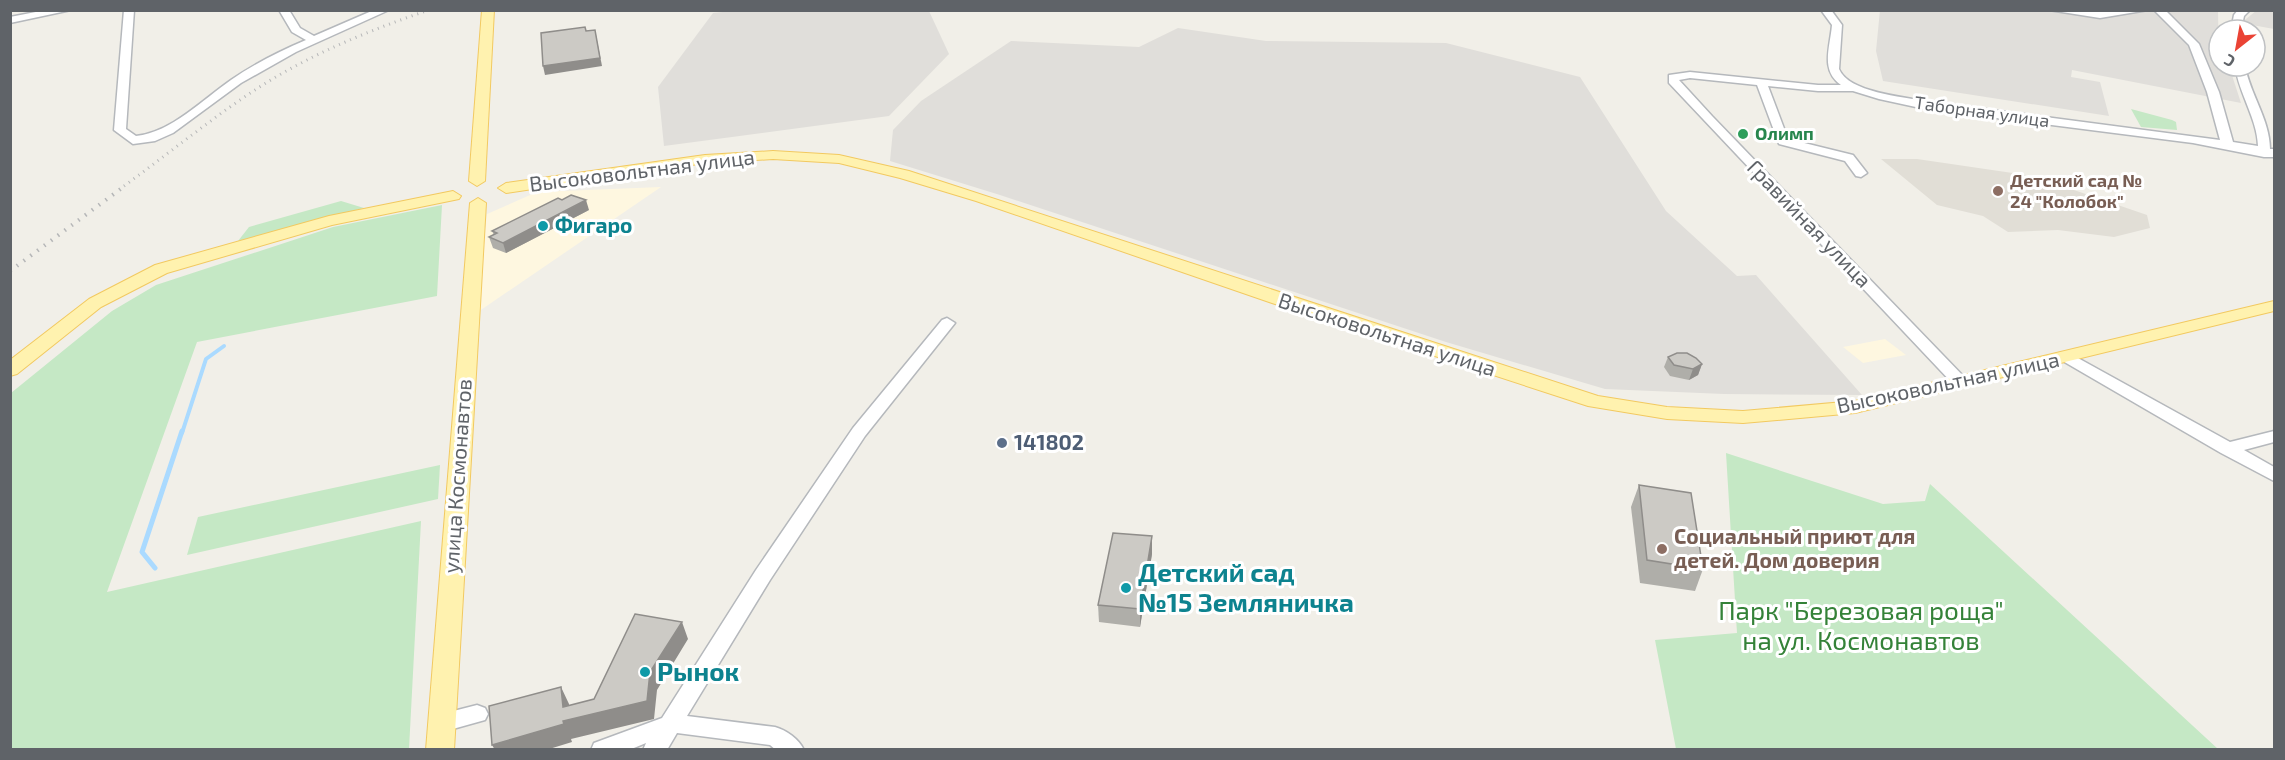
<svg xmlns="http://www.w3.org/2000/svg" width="2285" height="760" font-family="'Exo 2',sans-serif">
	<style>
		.commercial { fill: #fef7e0 }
		.industrial { fill: #e0deda }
		.education { fill: #e1ded6 }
		.green { fill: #c5e8c5 }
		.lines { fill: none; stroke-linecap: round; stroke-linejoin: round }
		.stream-far1 { stroke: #aadaff; stroke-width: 4 }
		.stream { stroke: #aadaff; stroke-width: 5 }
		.minor-casing { stroke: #b5b8bc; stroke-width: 3 }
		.major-casing { stroke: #f2c960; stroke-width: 2 }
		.minor { fill: #fff; fill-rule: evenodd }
		.major { fill: #fff2af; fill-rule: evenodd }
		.rail-far1 { stroke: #b6b7b8; stroke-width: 3; stroke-dasharray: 1 5; stroke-linecap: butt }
		.rail { stroke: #b6b7b8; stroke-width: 4; stroke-dasharray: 1.5 7; stroke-linecap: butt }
		.wall { fill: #afaea9 }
		.shaded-wall { fill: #8f8d8a }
		.building { fill: #cccac5; stroke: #8f8d8a; stroke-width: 1.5 }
		.leisure-dot { fill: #2e9e5b; stroke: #fff; stroke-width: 2 }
		.education-dot { fill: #8d6e63; stroke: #fff; stroke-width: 2 }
		.culture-dot { fill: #0f9aa8; stroke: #fff; stroke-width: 2 }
		.service-dot { fill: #5c6f8a; stroke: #fff; stroke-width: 2 }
		.labels { text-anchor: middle; stroke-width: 6; stroke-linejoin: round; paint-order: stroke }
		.far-street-label { font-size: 18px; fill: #5f6368; stroke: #fff }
		.far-leisure-label { font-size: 18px; font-weight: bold; fill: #27864d; stroke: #fff; text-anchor: start }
		.far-education-label { font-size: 18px; font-weight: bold; fill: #785e54; stroke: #fff; text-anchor: start }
		.street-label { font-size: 21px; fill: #5f6368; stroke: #fff }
		.culture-label { font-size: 21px; font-weight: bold; fill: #0d838f; stroke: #fff; text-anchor: start }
		.service-label { font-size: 21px; font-weight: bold; fill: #4e5e75; stroke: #fff; text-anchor: start }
		.education-label { font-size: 21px; font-weight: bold; fill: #785e54; stroke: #fff; text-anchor: start }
		.near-culture-label { font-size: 26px; font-weight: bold; fill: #0d838f; stroke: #fff; text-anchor: start }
		.near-park-label { font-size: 26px; fill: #348238; stroke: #fff }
	</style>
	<rect width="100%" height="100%" fill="#f1efe8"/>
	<g class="commercial">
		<path d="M661 187 475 314 487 214 537 192Z"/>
		<path d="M1885 339 1906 355 1863 363 1843 347Z"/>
	</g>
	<g class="industrial">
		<path d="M1880 10 2218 11 2219 66H2229L2241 103 2072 70 2071 77 2100 82 2109 116 1883 81 1876 51Z"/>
		<path d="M732 11H929L949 54 889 116 664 146 658 87 713 13Z"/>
		<path d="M2256 11H2274V29L2241 23Z"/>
		<path d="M1178 28 1266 41 1446 43 1580 77 1666 211 1737 276 1756 275 1862 395 1724 394 1605 389 1446 342 1000 195 890 161 893 130 921 101 1011 41 1139 47Z"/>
	</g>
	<path class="education" d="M1881 159H1917L2033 176 2147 215 2150 228 2114 237 2058 230 2008 232 1983 216 1937 205Z"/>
	<g class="green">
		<path d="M2131 109 2172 120 2176 122 2177 130 2141 127Z"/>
		<path d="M341 201 364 208 238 241 249 227Z"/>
		<path d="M442 205 437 296 197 342 107 592 421 521 409 749H11V393L112 311 156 285 333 227Z"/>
		<path d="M1726 453 1883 504 1925 501 1930 484 2218 749H1676L1655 640 1737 633Z"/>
		<path d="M440 465 438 499 187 555 198 517Z"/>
	</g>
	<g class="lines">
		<path class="stream-far1" d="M182 433 206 359 224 346"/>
		<path class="stream" d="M155 568 142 552 182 431"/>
		<g class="minor-casing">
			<g id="minor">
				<path d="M46 10H71L10 23V17Z"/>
				<path d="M124 10H134L126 129 136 136C172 132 202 100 231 80 254 64 280 51 306 40L292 32 279 10H289L300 28 314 36 374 10H389L296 52 241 83 173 133 155 141 133 144 114 130Z"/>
				<path d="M1821 10H1831L1842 25 1839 69C1848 92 1903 97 1925 101L2220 140 2207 92 2189 45 2154 10H2165L2199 44 2219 92 2233 142 2258 146C2257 118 2239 94 2235 66H2245C2250 94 2270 120 2270 149H2274V157H2264L2193 143 1925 109 1879 99 1853 91H1818L1768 86 1788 139 1853 155 1867 173 1861 177 1856 176 1845 161 1779 144 1757 85 1690 78 1679 80 1712 116 1969 382 1961 387 1955 386 1669 83V75L1690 72 1818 85H1841C1820 70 1830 48 1832 25Z"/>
				<path d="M2049 10H2148L2100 18Z"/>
				<path d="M2238 10H2250L2244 16 2241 30H2231L2234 15Z"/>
				<path d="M947 318 955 323 865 436 770 580 687 716 775 727C786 730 799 739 804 750H776L770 745 677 733 667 750H643L646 743 629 750H591L594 743 662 718 756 570 853 428 942 320Z"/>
				<path d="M2067 352 2230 442 2274 431V442L2244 450 2274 467V481L2221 453 2061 360 2059 357Z"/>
				<path d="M477 705 485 708 488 714 485 720 442 732 434 730 431 723 434 716Z"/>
			</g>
		</g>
		<g class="major-casing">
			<g id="major">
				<path d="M482 10H494L485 181 477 186 469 181Z"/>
				<path d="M773 151 839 155 909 171 1598 396 1667 407 1743 411 1855 401 2274 301V311L1855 413 1743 423 1667 419 1588 406 1272 303 976 201 900 178 839 163 773 159 705 163 506 193 498 188 506 183 705 155Z"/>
				<path d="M453 191 461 196 459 199 332 225 167 273 101 307 17 374 10 376V360L89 299 155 265 329 216Z"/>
				<path d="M478 198 486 203 454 750H426L470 203Z"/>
			</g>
		</g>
		<use href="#minor" class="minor"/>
		<use href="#major" class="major"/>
		<path class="rail-far1" d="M124 186C164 157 202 126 243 98 299 59 364 32 429 10"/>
		<path class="rail" d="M10 271 126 185"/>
	</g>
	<g class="wall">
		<path d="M589 210 506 253 493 248 489 237 494 235 492 231Z"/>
		<path d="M1668 357 1702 364 1698 375 1689 380 1670 376 1664 367Z"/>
		<path d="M1639 485 1703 569 1695 591 1640 583 1631 507Z"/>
		<path d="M1152 536V554L1140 627 1099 622 1098 605Z"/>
	</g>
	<g class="shaded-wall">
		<path d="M595 30 602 66 545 75 543 66Z"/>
		<path d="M586 200 589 210 506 253 503 243Z"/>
		<path d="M1702 364 1698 375 1689 380 1693 369Z"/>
		<path d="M1152 536V554L1140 627V609Z"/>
		<path d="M682 622 688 639 657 690 654 719 571 739 572 742 546 750H495L492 745 563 707 561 687 569 704 570 719 650 672Z"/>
	</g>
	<g class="building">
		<path d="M585 27 586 31 595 30 600 58 543 66 541 33Z"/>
		<path d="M571 195 586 200 503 243 489 237 497 233 492 231 558 198 562 200Z"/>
		<path d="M1677 353H1687L1696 358 1702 364 1693 369 1674 365 1668 357Z"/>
		<path d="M1639 485 1691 493 1703 569 1647 560Z"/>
		<path d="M1113 533 1152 536 1140 609 1098 605Z"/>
		<path d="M635 614 682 622 650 672 647 701 563 721 564 724 492 745 489 706 561 687 563 707 594 699Z"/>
	</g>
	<circle class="leisure-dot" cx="1743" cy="134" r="6"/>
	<g class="education-dot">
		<circle cx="1998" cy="191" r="6"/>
		<circle cx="1662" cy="549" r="6"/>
	</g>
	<g class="culture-dot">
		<circle cx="543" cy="226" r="6"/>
		<circle cx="1126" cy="588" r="6"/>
		<circle cx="645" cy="672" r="6"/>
	</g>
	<circle class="service-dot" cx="1002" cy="443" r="6"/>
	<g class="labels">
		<g class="far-street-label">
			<text transform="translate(1982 112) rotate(8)" y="6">Таборная улица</text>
		</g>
		<g class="far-leisure-label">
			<text x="1755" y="140">Олимп</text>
		</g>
		<g class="far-education-label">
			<text x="2010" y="187">Детский сад №<tspan x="2010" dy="21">24 "Колобок"</tspan></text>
		</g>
		<g class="street-label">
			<text transform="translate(642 171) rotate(-7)" y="7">Высоковольтная улица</text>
			<text transform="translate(1809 224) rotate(46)" y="7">Гравийная улица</text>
			<text transform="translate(1387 335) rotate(18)" y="7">Высоковольтная улица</text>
			<text transform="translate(1948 383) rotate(-12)" y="7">Высоковольтная улица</text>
			<text transform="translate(458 476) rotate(-86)" y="7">улица Космонавтов</text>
		</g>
		<g class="culture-label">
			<text x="555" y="233">Фигаро</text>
		</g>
		<g class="service-label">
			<text x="1014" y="450">141802</text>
		</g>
		<g class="education-label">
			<text x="1674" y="544">Социальный приют для<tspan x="1674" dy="24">детей. Дом доверия</tspan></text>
		</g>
		<g class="near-culture-label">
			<text x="1138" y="582">Детский сад<tspan x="1138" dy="30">№15 Земляничка</tspan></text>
			<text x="657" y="681">Рынок</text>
		</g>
		<g class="near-park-label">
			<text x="1861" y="620">Парк "Березовая роща"<tspan x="1861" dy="30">на ул. Космонавтов</tspan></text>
		</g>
	</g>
	<rect width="2285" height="760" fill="none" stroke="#5f6368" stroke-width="24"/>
	<g transform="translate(2237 48) rotate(211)"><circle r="28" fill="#ffffff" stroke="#bfc1c3" stroke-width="1.5"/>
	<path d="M0-4.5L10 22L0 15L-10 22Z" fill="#ea4335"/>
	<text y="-9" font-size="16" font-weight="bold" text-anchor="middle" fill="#5f6368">С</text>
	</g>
</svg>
